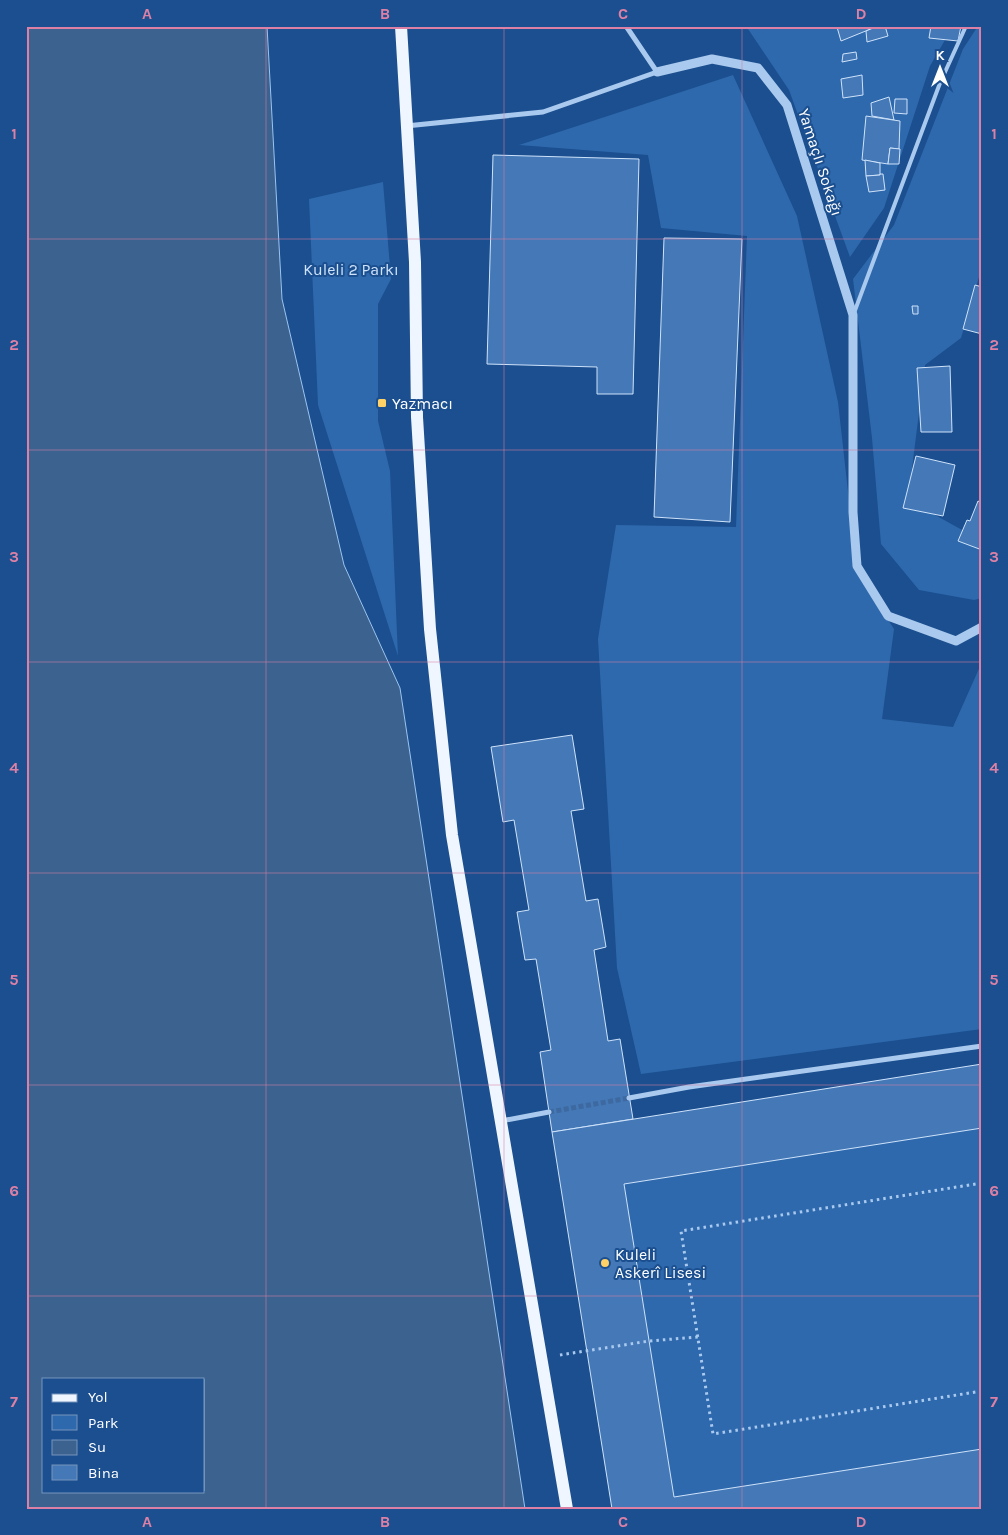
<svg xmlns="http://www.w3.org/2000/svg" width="1008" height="1535" font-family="Karla,sans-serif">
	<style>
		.green { fill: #2e69ad }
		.water { fill: #3c6290; stroke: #9cc4f0; fill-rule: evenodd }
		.building { fill: #4478b7; stroke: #cfe3fa }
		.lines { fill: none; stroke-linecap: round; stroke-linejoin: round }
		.minor-tunnel { stroke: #3d69a0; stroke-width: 5; stroke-dasharray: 5 2.5; stroke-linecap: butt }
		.path { stroke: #a9c9ee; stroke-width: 3; stroke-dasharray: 2.5 4; stroke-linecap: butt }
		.service { stroke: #a9c9ee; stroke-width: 4 }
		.minor { stroke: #a9c9ee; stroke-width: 5 }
		.tertiary { stroke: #a9c9ee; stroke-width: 9 }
		.primary { stroke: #f0f6ff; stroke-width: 12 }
		.grid { fill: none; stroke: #dd80a5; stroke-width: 1; stroke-opacity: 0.55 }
		.poi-dot { fill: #ffd166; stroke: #1b4f8f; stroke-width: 2 }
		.labels { text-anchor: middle; stroke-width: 4; stroke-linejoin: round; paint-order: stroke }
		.street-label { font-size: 16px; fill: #fff; stroke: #1b4f8f }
		.park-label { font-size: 16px; fill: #cfe3fa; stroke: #1b4f8f }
		.poi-label { font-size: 16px; fill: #fff; stroke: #1b4f8f; text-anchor: start }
		.neatline { fill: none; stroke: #dd80a5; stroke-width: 2 }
		.grid-label { font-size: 16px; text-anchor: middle; font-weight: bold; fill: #dd80a5 }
	</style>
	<rect width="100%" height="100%" fill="#1b4f8f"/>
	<g class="green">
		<path d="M746 26H953L930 66 884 208 850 257 789 90Z"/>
		<path d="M978 26H982V267L961 338 925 365 908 500 982 541V598L974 600 919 590 881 544 872 438 853 279 894 225 963 49Z"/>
		<path d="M733 75 797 216 838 402 857 572 894 629 882 719 953 727 982 662V1029L641 1074 617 968 598 639 616 525 736 527 747 236 661 228 648 155 519 145Z"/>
		<path d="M383 182 391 279 378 304V421L390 471 398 656 318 405 309 199Z"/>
		<path d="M982 1128V1449L674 1497 624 1184Z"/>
	</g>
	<path class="water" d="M26 26H267L282 299 344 565 400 688 525 1509H26ZM44 1379H204V1491H44Z"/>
	<g class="building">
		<path d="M833 26H878L841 41 837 27 834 28Z"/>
		<path d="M878 26H885L888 36 867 42 866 31Z"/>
		<path d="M931 26H961L958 41 929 38Z"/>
		<path d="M856 52 857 59 842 62 843 54Z"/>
		<path d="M862 75 863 95 843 98 841 79Z"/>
		<path d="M889 97 894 120 872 116 871 103Z"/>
		<path d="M895 99H907V114L894 113Z"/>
		<path d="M866 116 900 121 899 149 890 148 888 164 862 160Z"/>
		<path d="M890 148 900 149 899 164H888Z"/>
		<path d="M493 155 639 159 633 394H597V367L487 364Z"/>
		<path d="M865 160 880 163V175L866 176Z"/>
		<path d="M880 174H883L885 190 869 192 866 176 880 175Z"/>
		<path d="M664 238 742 239 730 522 654 517Z"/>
		<path d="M975 285 982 287V334L963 329Z"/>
		<path d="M912 306H918V314H913Z"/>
		<path d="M950 366 952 432H921L917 368Z"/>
		<path d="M916 456 955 465 943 516 903 508Z"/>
		<path d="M978 501 982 503V550L958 541 967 520 970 521Z"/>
		<path d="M572 735 584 809 571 811 586 901 598 899 606 947 594 950 608 1041 620 1039 633 1119 552 1132 540 1052 551 1050 536 959 525 960 517 912 529 910 514 820 503 822 491 747Z"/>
		<path d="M982 1064V1128L624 1184 674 1497 982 1449V1509H612L552 1132Z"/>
	</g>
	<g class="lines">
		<path class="minor-tunnel" d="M549 1112 629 1098"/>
		<g class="path">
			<path d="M982 1183 681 1231 713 1434 982 1391"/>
			<path d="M560 1355 649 1341 698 1337"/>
		</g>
		<path class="service" d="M854 313 940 83 966 26"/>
		<g class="minor">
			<path d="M406 126 543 112 657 72 626 26"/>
			<path d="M629 1098 689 1087 982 1046"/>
			<path d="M501 1121 549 1112"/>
		</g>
		<path class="tertiary" d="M657 72 712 59 758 68 787 105 853 315V512L857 566 888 616 956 641 982 627"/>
		<path class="primary" d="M401 26 415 262 417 417 430 629 452 835 567 1509"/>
	</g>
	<path class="grid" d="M266 26V1509M504 26V1509M742 26V1509M26 239H982M26 450H982M26 662H982M26 873H982M26 1085H982M26 1296H982"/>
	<g class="poi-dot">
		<rect x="377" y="398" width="10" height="10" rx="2.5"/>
		<circle cx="605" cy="1263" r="5"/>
	</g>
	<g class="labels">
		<g class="street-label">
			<text transform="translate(821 162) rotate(72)" y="6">Yamaçlı Sokağı</text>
		</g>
		<g class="park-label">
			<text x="351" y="275">Kuleli 2 Parkı</text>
		</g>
		<g class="poi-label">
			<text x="392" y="409">Yazmacı</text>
			<text x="615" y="1260">Kuleli<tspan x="615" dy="18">Askerî Lisesi</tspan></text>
		</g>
	</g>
	<rect width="1008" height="1535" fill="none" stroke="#1b4f8f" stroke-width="55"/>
	<rect x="42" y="1378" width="162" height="115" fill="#1b4f8f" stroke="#7695bc"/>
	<rect x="52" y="1394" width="25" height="8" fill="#f0f6ff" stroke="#7695bc"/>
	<text x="88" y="1402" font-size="15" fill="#ffffff">Yol</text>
	<rect x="52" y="1415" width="25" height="15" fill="#2e69ad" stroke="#7695bc"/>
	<text x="88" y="1428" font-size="15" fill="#ffffff">Park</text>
	<rect x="52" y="1440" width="25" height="15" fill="#3c6290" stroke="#7695bc"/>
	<text x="88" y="1452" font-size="15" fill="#ffffff">Su</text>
	<rect x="52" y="1465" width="25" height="15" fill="#4478b7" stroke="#7695bc"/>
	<text x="88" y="1478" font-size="15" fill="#ffffff">Bina</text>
	<g transform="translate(940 68)" stroke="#1b4f8f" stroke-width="4" paint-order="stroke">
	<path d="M0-4L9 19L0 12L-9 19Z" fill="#ffffff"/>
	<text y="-8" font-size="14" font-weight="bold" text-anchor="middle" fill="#ffffff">K</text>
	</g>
	<rect x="28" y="28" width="952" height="1480" class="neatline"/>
	<g class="grid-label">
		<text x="147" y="19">A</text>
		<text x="385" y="19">B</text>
		<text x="623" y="19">C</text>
		<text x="861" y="19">D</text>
		<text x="14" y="139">1</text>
		<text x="994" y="139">1</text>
		<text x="14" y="350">2</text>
		<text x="994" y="350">2</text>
		<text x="14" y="562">3</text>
		<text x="994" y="562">3</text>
		<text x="14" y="773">4</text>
		<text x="994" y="773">4</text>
		<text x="14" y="985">5</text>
		<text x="994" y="985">5</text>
		<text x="14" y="1196">6</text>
		<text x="994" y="1196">6</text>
		<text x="14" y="1407">7</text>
		<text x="994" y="1407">7</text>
		<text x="147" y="1527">A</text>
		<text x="385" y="1527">B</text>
		<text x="623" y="1527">C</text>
		<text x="861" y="1527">D</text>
	</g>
</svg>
